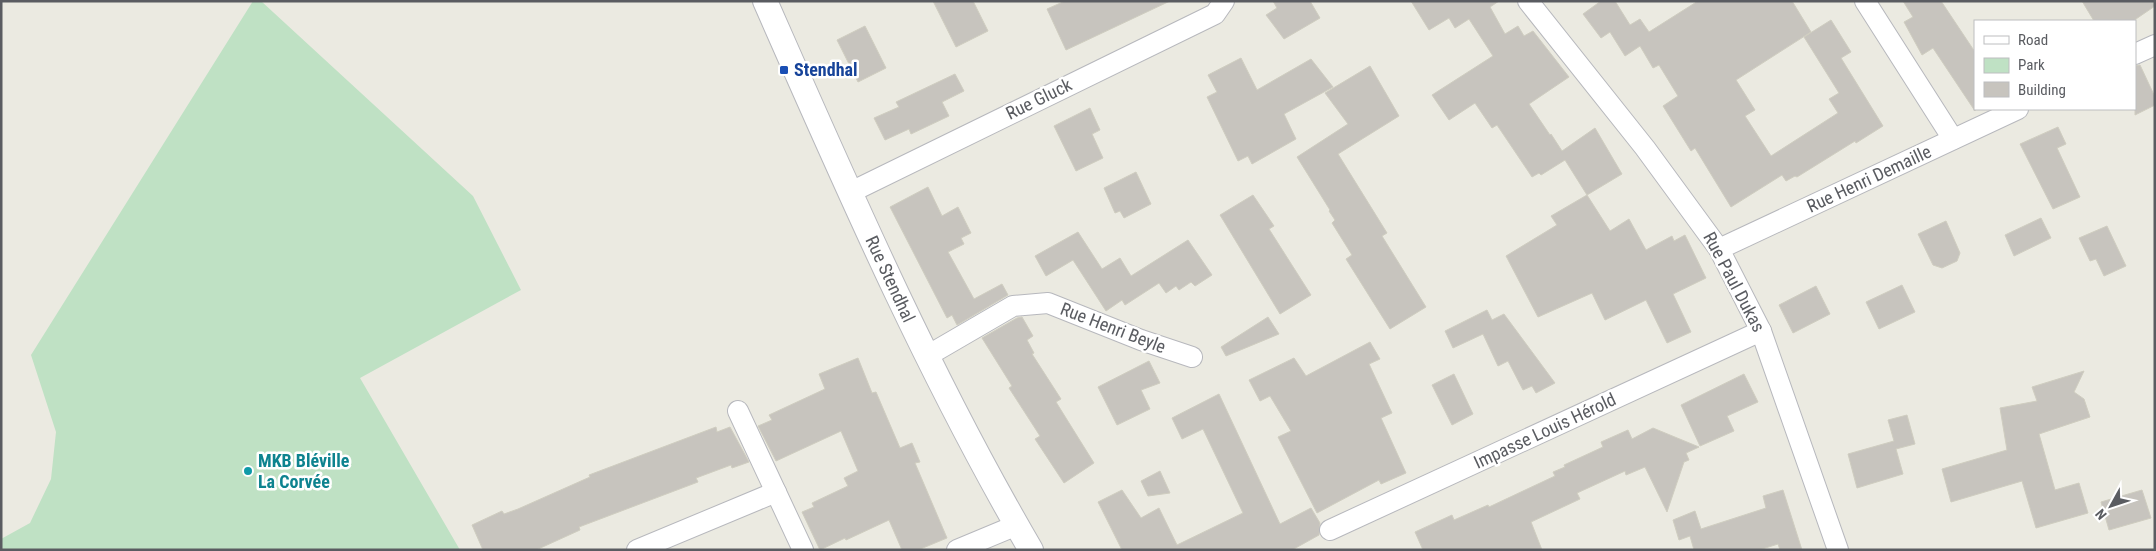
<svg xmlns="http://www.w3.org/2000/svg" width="2156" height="551" font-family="'Roboto Condensed',sans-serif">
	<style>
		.green { fill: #bfe1c4 }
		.building { fill: #c7c4be; stroke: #cfcdc0 }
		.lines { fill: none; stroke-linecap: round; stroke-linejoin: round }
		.minor-casing { stroke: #b7b8bd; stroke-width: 22 }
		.tertiary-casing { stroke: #b7b8bd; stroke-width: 26 }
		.minor { stroke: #fff; stroke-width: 20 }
		.tertiary { stroke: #fff; stroke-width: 24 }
		.transit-dot { fill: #1a4fb4; stroke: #fff; stroke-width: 2 }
		.culture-dot { fill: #0f9aa8; stroke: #fff; stroke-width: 2 }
		.labels { text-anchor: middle; stroke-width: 5; stroke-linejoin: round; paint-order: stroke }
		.transit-label { font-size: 18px; font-weight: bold; fill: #164399; stroke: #fff; text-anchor: start }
		.street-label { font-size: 18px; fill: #5a5c61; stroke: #fff }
		.culture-label { font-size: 18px; font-weight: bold; fill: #0d838f; stroke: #fff; text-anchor: start }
	</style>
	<rect width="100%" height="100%" fill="#ebeae1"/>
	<path class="green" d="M253 1H261L473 196 521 290 360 378 460 550H1V539L30 523 51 479 56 432 31 355Z"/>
	<g class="building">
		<path d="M933 1H973L988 31 956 47Z"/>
		<path d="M1065 1H1170L1066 50 1047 9Z"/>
		<path d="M1273 1H1310L1320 18 1284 39 1266 15 1277 8Z"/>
		<path d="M1411 1H1499L1490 7 1505 34 1518 26 1524 36 1533 31 1569 77 1529 104 1550 135 1551 134 1562 151 1595 128 1622 174 1587 195 1565 160 1541 175 1539 173 1532 177 1497 125 1492 128 1475 103 1449 120 1432 95 1493 56 1469 19 1455 28 1449 18 1429 30Z"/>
		<path d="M1601 1H1615L1630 25 1640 19 1649 32 1698 1H1792L1811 32 1736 80 1755 110 1745 116 1771 156 1838 113 1829 99 1839 93 1804 37 1831 20 1851 52 1841 58 1883 126 1856 143 1855 141 1797 177 1795 176 1786 181 1782 175 1731 207 1695 148 1691 151 1663 106 1678 96 1659 65 1653 68 1640 46 1625 56 1610 32 1601 38 1583 14Z"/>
		<path d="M1903 1H1941L1975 52V111L1933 48 1922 55 1904 22 1913 17Z"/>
		<path d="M2082 1H2155V6L2133 21H2094Z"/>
		<path d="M865 26 886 68 858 82 837 40Z"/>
		<path d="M1241 58 1257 90 1311 59 1333 87 1284 114 1296 139 1252 164 1248 156 1238 161 1207 97 1217 92 1208 75Z"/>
		<path d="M2140 65 2155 97V105L2135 115V66Z"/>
		<path d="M1370 66 1399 116 1338 154 1387 233 1382 236 1426 307 1390 329 1346 259 1352 255 1332 223 1335 220 1329 211 1330 210 1297 157 1348 124 1325 93Z"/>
		<path d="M955 74 964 91 942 102 949 116 911 134 909 129 885 140 874 118 899 107 896 102Z"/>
		<path d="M1090 108 1100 130 1092 134 1103 158 1076 171 1054 126Z"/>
		<path d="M2058 127 2066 144 2057 148 2080 197 2053 209 2020 144Z"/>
		<path d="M1136 172 1151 204 1124 218 1120 211 1115 213 1104 188Z"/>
		<path d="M928 187 942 216 958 207 971 233 961 238 964 244 948 252 974 299 1002 284 1008 295 957 325 952 315 947 318 890 207Z"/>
		<path d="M1253 195 1274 226 1269 229 1311 295 1280 314 1220 215Z"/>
		<path d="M1587 195 1610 231 1629 219 1646 250 1672 236 1674 241 1685 235 1706 278 1673 294 1691 332 1667 343 1646 300 1605 320 1592 293 1538 317 1506 256 1557 225 1551 216Z"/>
		<path d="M2041 218 2051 238 2014 256 2005 235Z"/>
		<path d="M1946 221 1960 253 1957 261 1942 268 1933 265 1918 234Z"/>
		<path d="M2107 226 2126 266 2104 276 2096 259 2090 261 2079 238Z"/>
		<path d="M1078 232 1102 269 1120 258 1131 276 1188 240 1212 275 1195 286 1191 282 1179 290 1176 286 1166 293 1159 283 1125 305 1122 300 1106 311 1073 260 1046 276 1035 256Z"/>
		<path d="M1902 285 1915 312 1879 329 1866 302Z"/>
		<path d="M1816 286 1830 314 1793 333 1779 305Z"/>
		<path d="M1487 310 1492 320 1504 314 1555 383 1536 393 1532 386 1523 390 1508 361 1498 366 1483 334 1453 348 1445 331Z"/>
		<path d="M1022 317 1033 336 1027 340 1034 353 1032 354 1061 399 1056 402 1094 463 1064 483 1035 439 1040 436 1009 388 1012 386 982 338 1017 318Z"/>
		<path d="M1268 317 1279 334 1226 356 1221 347Z"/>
		<path d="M1370 342 1380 359 1369 364 1392 413 1381 418 1406 473 1381 484 1379 480 1317 513 1278 437 1291 431 1270 396 1260 401 1249 380 1294 358 1306 376Z"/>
		<path d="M858 358 872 393 876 392 900 448 912 443 920 462 915 463 947 538 918 550H902L889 520 846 540 845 538 820 550 802 512 814 507 812 503 848 486 844 478 858 471 841 431 776 461 758 426 772 420 769 415 825 389 819 374Z"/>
		<path d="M1149 361 1160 383 1141 390 1150 409 1117 425 1098 387Z"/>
		<path d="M2084 371 2074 392 2084 399 2090 417 2039 434 2055 490 2079 483 2088 513 2036 528 2022 481 1951 502 1942 469 2007 450 2000 408 2037 401 2032 387Z"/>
		<path d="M1454 374 1473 414 1452 425 1432 385Z"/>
		<path d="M1744 374 1758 402 1727 416 1734 431 1700 446 1681 405Z"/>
		<path d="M1219 394 1280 524 1311 508 1320 523 1319 535 1292 550H1122L1098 502 1122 490 1141 518 1159 508 1177 545 1243 513 1203 429 1182 439 1172 418Z"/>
		<path d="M1907 415 1915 444 1896 449 1903 474 1857 488 1848 454 1894 441 1888 420Z"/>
		<path d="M716 427 717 432 730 427 749 462 732 468 731 465 696 478 698 482 579 527 580 530 536 550H483L472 525 502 511 504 514 518 509 590 477 589 475Z"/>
		<path d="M1653 428 1699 447 1686 453 1689 460 1684 462 1667 512 1645 467 1626 475 1625 471 1577 493 1580 499 1531 522 1542 550H1423L1415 532 1452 515 1454 520 1488 505 1489 507 1555 476 1553 472 1565 467 1564 465 1603 447 1601 442 1628 430 1632 439Z"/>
		<path d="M1160 471 1170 493 1148 496 1141 481Z"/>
		<path d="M1783 490 1802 550H1780L1778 544 1759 550H1694L1690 536 1679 540 1673 520 1695 511 1701 529 1766 508 1763 496Z"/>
		<path d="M2142 490 2151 518 2109 530 2101 502Z"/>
	</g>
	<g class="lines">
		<g class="minor-casing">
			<g id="minor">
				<path d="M1528 1 1645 148 1719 249 1761 331 1838 550"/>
				<path d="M1865 1 1953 139"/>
				<path d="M2135 54 2155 45"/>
				<path d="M849 193 1215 14 1224 1"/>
				<path d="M1719 249 2018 109"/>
				<path d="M927 356 1013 306 1048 303 1141 340 1192 357"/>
				<path d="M738 411 803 550"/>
				<path d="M1330 530 1761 331"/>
				<path d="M637 550 776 492"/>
				<path d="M957 550 1017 525"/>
			</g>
		</g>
		<g class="tertiary-casing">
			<path id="tertiary" d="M765 1C847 187 928 374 1031 550"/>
		</g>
		<use href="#minor" class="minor"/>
		<use href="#tertiary" class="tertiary"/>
	</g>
	<rect class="transit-dot" x="779" y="65" width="10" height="10" rx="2.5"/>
	<circle class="culture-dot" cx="248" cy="471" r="5"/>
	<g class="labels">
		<g class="transit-label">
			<text x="794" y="76">Stendhal</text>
		</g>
		<g class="street-label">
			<text transform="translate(1039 99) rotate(-26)" y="6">Rue Gluck</text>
			<text transform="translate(1869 179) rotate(-25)" y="6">Rue Henri Demaille</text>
			<text transform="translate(890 279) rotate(65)" y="6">Rue Stendhal</text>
			<text transform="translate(1734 282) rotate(62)" y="6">Rue Paul Dukas</text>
			<text transform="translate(1113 328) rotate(21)" y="6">Rue Henri Beyle</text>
			<text transform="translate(1545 431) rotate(-25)" y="6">Impasse Louis Hérold</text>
		</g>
		<g class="culture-label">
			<text x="258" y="467">MKB Bléville<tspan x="258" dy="21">La Corvée</tspan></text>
		</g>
	</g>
	<rect width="2156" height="551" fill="none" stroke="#5a5c61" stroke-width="5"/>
	<rect x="1974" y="20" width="162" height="90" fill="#ffffff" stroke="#bdbec0"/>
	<rect x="1984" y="36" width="25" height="8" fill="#ffffff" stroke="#bdbec0"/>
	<text x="2018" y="45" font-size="15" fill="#5a5c61">Road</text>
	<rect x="1984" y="58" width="25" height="15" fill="#bfe1c4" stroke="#bdbec0"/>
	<text x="2018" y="70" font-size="15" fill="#5a5c61">Park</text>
	<rect x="1984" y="82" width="25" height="15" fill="#c7c4be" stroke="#bdbec0"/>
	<text x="2018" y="95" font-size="15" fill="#5a5c61">Building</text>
	<g transform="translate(2111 506) rotate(230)" stroke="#ffffff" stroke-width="4" paint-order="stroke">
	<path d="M0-4L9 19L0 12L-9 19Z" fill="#5a5c61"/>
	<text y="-8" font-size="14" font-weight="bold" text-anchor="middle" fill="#5a5c61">N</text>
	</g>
</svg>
